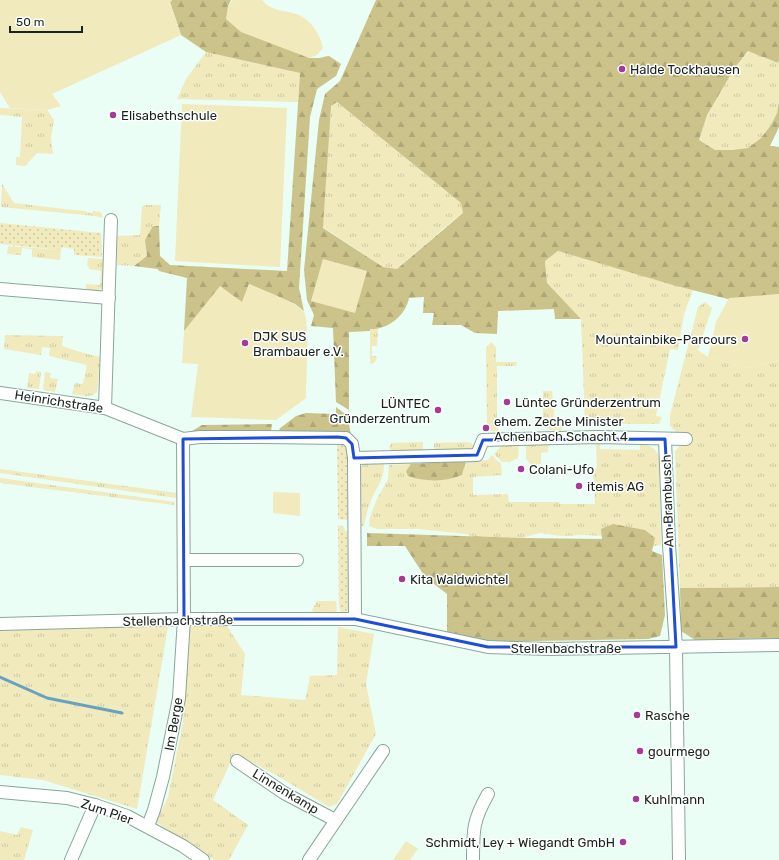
<svg xmlns="http://www.w3.org/2000/svg" width="779" height="860" font-family="Rubik,sans-serif">
	<style>
		.grass { fill: url(#grass-tufts) }
		.forest { fill: url(#forest-firs); fill-rule: evenodd }
		.park { fill: #f0eabd }
		.garden { fill: url(#garden-dots) }
		.lines { fill: none; stroke-linecap: round; stroke-linejoin: round }
		.stream { stroke: #69a2c1; stroke-width: 3 }
		.minor-casing { stroke: #88a79a; stroke-width: 14 }
		.minor { stroke: #fff; stroke-width: 12 }
		.marked { fill: none; stroke: #1d4ed8; stroke-width: 3; stroke-linejoin: round }
		.poi-dot { fill: #a73a99; stroke: #fff; stroke-width: 1.5 }
		.labels { text-anchor: middle; stroke-width: 3; stroke-linejoin: round; paint-order: stroke }
		.poi-label { font-size: 13px; fill: #17241f; stroke: #fff; text-anchor: start }
		.street-label { font-size: 13px; fill: #17241f; stroke: #fff }
	</style>
	<defs>
		<pattern id="grass-tufts" width="24" height="20" patternUnits="userSpaceOnUse"><rect width="24" height="20" fill="#f0eabd"/><path d="M3 7l-1-3M5 7V3M7 7l1-3M15 17l-1-3M17 17v-4M19 17l1-3" fill="none" stroke="#cdc9a2"/></pattern>
		<pattern id="forest-firs" width="22" height="20" patternUnits="userSpaceOnUse"><rect width="22" height="20" fill="#cbc38a"/><path d="M5 1l3.5 6h-7zM16 11l3.5 6h-7z" fill="#aea777"/></pattern>
		<pattern id="garden-dots" width="8" height="8" patternUnits="userSpaceOnUse"><rect width="8" height="8" fill="#f0eabd"/><path d="M2 2h.1M6 6h.1" fill="none" stroke="#cdc9a2" stroke-width="1.8" stroke-linecap="round"/></pattern>
	</defs>
	<rect width="100%" height="100%" fill="#eafef5"/>
	<g class="grass">
		<path d="M749 51 778 63 779 60V101L777 113 771 125 761 138 748 148 732 150H715L699 140 707 115 734 69Z"/>
		<path d="M206 52 300 73 298 102 177 99 186 79Z"/>
		<path d="M337 102 461 203 463 213 444 228 397 269 383 267 323 227 330 106Z"/>
		<path d="M0 108 47 110 54 120 51 138 53 154 37 153 25 166 16 165V157H20L22 117 0 115Z"/>
		<path d="M2 184 14 203 64 209 86 211V212L92 213 93 211 100 212 102 214V218L96 216 1 207Z"/>
		<path d="M144 205H161L159 226 153 227 145 240 147 256 134 266 117 265V236L140 235 142 207Z"/>
		<path d="M8 246 61 250 60 260 32 257V249L22 248 21 255 7 254Z"/>
		<path d="M558 251 693 290 684 314 678 350 670 349 656 416 662 417 659 424H585L581 319 547 284 545 261Z"/>
		<path d="M88 258 103 259V287L99 291H86V284L100 285 101 271 89 269V267L87 266Z"/>
		<path d="M705 302 712 308 698 350 708 357 748 368 779 360V587L680 588 675 451 680 446 687 444 670 426V415L698 307Z"/>
		<path d="M370 329H378L377 346H372V356H376L377 358 374 363 370 364Z"/>
		<path d="M5 335 63 336 62 346C75 350 88 355 101 357L97 392C90 399 81 395 72 394L75 383 83 384 87 365 49 356 50 348 42 347 41 355 4 349Z"/>
		<path d="M491 342 496 347V362H517L516 366H497V425L499 432 487 430 486 348Z"/>
		<path d="M36 371 41 372 39 389 27 388 29 373 35 374Z"/>
		<path d="M45 372 51 373 50 378 58 379 55 392 43 390Z"/>
		<path d="M543 391H552L555 424 564 425 561 431 550 430 543 424Z"/>
		<path d="M600 441V449L640 450V445C650 445 654 447 659 456L661 545 647 547 607 536 583 535 561 536 540 533 522 538 474 537 466 534 418 529H377L369 526 370 517 376 501 388 479 389 465 411 464 406 471 462 475 466 461 488 460 492 455 501 464 502 475 473 477V495L508 494 509 502H559L560 504H595L593 468 597 469 596 442Z"/>
		<path d="M423 442V450L392 451 389 448 391 443Z"/>
		<path d="M467 442 471 443 474 446 470 451H434V443Z"/>
		<path d="M519 442 518 458 508 463V462H502L494 454 502 445Z"/>
		<path d="M526 442H545L548 446V452L541 453V464L531 465 526 459Z"/>
		<path d="M384 462C384 480 379 483 372 498 368 507 366 516 364 526H358L360 468 365 463Z"/>
		<path d="M0 469 177 493 176 498 0 473Z"/>
		<path d="M0 478 175 502 174 505 0 483Z"/>
		<path d="M317 601H336L337 610 334 613 314 612 312 610Z"/>
		<path d="M169 621 137 809 43 780 0 775V631Z"/>
		<path d="M201 624 227 626 245 654 241 695 305 700 310 676 337 675 338 627 374 634 366 684 376 734 337 804 329 807 281 778 235 753 213 800 248 825 229 860H214L156 822 168 797 183 722 188 648 187 634 191 627Z"/>
		<path d="M21 827 33 830 24 860H0V831L17 835Z"/>
	</g>
	<g class="forest">
		<path d="M172 0H231L228 6 309 58H319L329 56 341 64 336 76 317 89 310 117 299 288 304 311 295 304 249 284 242 303 187 328 184 331 187 278 159 271 158 269 134 266 147 256 145 240 153 226H159L160 256 170 265 287 271 300 73 206 52 181 35 170 2Z"/>
		<path d="M376 0H779V60L778 63 748 51 734 69 707 115 699 140 715 150H732L748 148 761 138 771 125 777 113 779 101V127L770 146 779 147V294L747 304 673 285 558 251 545 261 547 283 581 319H555L554 309 498 311 497 334 475 333 461 325H432L434 313H423L424 297 409 298C406 315 388 330 370 329V331L349 332V410L336 402 333 328 311 326 314 315 307 300 304 270 319 120 325 94 340 81ZM337 102 461 203 463 213 397 269 383 267 323 228 331 106Z"/>
		<path d="M336 407 349 417V420H341V424H349L351 435 305 432 284 435 279 429 296 416 306 413 336 414Z"/>
		<path d="M272 424 271 432 192 431 202 425Z"/>
		<path d="M466 461 462 475C446 482 425 482 408 476L406 471 411 464Z"/>
		<path d="M613 524 645 530 655 538 652 551 662 555 665 615 660 636 648 639 486 642 447 632V594L425 577 405 546H367V533L522 538 602 539 601 529Z"/>
		<path d="M779 587V638L695 640 681 631 680 588Z"/>
	</g>
	<g class="park">
		<path d="M0 0H172L170 2 181 35 52 94 61 106 47 110 10 108 0 92Z"/>
		<path d="M233 0H262C274 13 282 9 296 14 311 19 320 34 323 48L317 55 309 58 241 32 226 19 228 6Z"/>
		<path d="M182 104 287 108 280 267 175 261Z"/>
		<path d="M323 259 367 271 355 313 311 301Z"/>
		<path d="M249 284C260 289 299 303 304 312 310 323 306 382 306 398L276 420 191 417 198 364 182 363 184 331 220 286 242 302Z"/>
		<path d="M779 294V360L748 368 708 357 716 322 729 298Z"/>
		<path d="M273 492 300 493V516L273 513Z"/>
		<path d="M406 841 418 849 410 860H393Z"/>
	</g>
	<g class="garden">
		<path d="M0 223 101 233 102 257 74 255V249L62 247 61 250 0 244Z"/>
		<path d="M337 441 343 442 347 448 348 520 338 519Z"/>
		<path d="M338 525 344 527 345 531H349L350 609 345 612H341L339 607Z"/>
	</g>
	<g class="lines">
		<path class="stream" d="M0 677 47 698 122 713"/>
		<g class="minor-casing">
			<g id="minor">
				<path d="M0 289 109 298"/>
				<path d="M0 393 105 408 183 439 200 437H259L346 438 352 444 354 458 355 619"/>
				<path d="M105 408 111 220"/>
				<path d="M665 439 669 545 676 647 679 860"/>
				<path d="M354 458 477 455 483 440 598 437 686 439"/>
				<path d="M184 560H297"/>
				<path d="M0 624 184 619H355L488 647 550 649 779 645"/>
				<path d="M237 761 284 793 335 820"/>
				<path d="M0 792 67 798 95 805 127 816 183 846 203 860"/>
				<path d="M148 826 154 810 163 777 179 698 184 619 183 439"/>
				<path d="M71 860 95 805"/>
				<path d="M309 860 383 751"/>
				<path d="M473 860C473 830 473 820 488 794"/>
			</g>
		</g>
		<use href="#minor" class="minor"/>
	</g>
	<path class="marked" d="M338 437 346 438 352 444 354 458 477 455 483 440 665 439 676 647H488L355 619H184L183 439Z"/>
	<g class="poi-dot">
		<circle cx="622" cy="69" r="4"/>
		<circle cx="113" cy="115" r="4"/>
		<circle cx="745" cy="339" r="4"/>
		<circle cx="245" cy="343" r="4"/>
		<circle cx="507" cy="402" r="4"/>
		<circle cx="438" cy="410" r="4"/>
		<circle cx="486" cy="428" r="4"/>
		<circle cx="521" cy="469" r="4"/>
		<circle cx="579" cy="486" r="4"/>
		<circle cx="402" cy="579" r="4"/>
		<circle cx="637" cy="715" r="4"/>
		<circle cx="640" cy="751" r="4"/>
		<circle cx="636" cy="799" r="4"/>
		<circle cx="623" cy="842" r="4"/>
	</g>
	<g class="labels">
		<g class="poi-label">
			<text x="630" y="74">Halde Tockhausen</text>
			<text x="121" y="120">Elisabethschule</text>
			<text x="253" y="341">DJK SUS<tspan x="253" dy="15">Brambauer e.V.</tspan></text>
			<text x="737" y="344" text-anchor="end">Mountainbike-Parcours</text>
			<text x="515" y="407">Lüntec Gründerzentrum</text>
			<text x="430" y="408" text-anchor="end">LÜNTEC<tspan x="430" dy="15">Gründerzentrum</tspan></text>
			<text x="494" y="426">ehem. Zeche Minister<tspan x="494" dy="15">Achenbach Schacht 4</tspan></text>
			<text x="529" y="474">Colani-Ufo</text>
			<text x="587" y="491">itemis AG</text>
			<text x="410" y="584">Kita Waldwichtel</text>
			<text x="645" y="720">Rasche</text>
			<text x="648" y="756">gourmego</text>
			<text x="644" y="804">Kuhlmann</text>
			<text x="615" y="847" text-anchor="end">Schmidt, Ley + Wiegandt GmbH</text>
		</g>
		<g class="street-label">
			<text transform="translate(59 401) rotate(9)" y="5">Heinrichstraße</text>
			<text transform="translate(667 501) rotate(-92)" y="5">Am Brambusch</text>
			<text transform="translate(178 620) rotate(-1)" y="5">Stellenbachstraße</text>
			<text x="566" y="653">Stellenbachstraße</text>
			<text transform="translate(173 724) rotate(-80)" y="5">Im Berge</text>
			<text transform="translate(286 791) rotate(31)" y="5">Linnenkamp</text>
			<text transform="translate(107 811) rotate(19)" y="5">Zum Pier</text>
		</g>
	</g>
	<path d="M10 26v6h72v-6" fill="none" stroke="#17241f" stroke-width="2"/>
	<text x="16" y="26" font-size="12" fill="#17241f" stroke="#ffffff" stroke-width="3" paint-order="stroke">50 m</text>
</svg>
